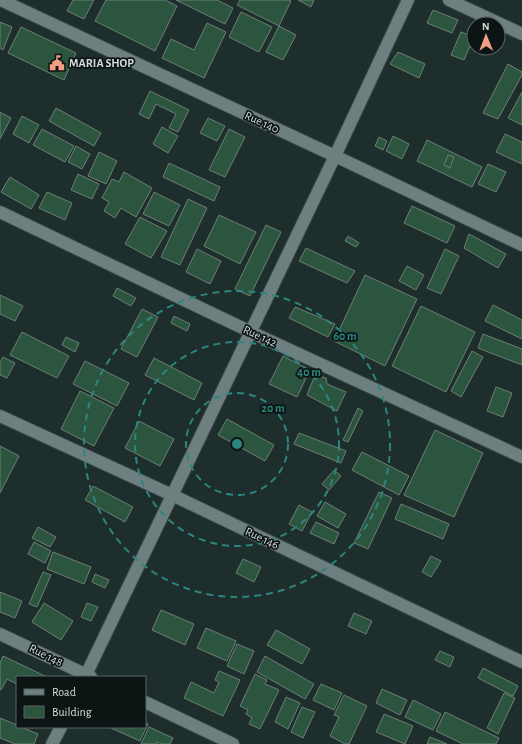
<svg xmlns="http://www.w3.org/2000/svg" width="522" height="744" font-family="'Alegreya Sans',sans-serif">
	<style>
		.building { fill: #2c553f; stroke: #6e7e74 }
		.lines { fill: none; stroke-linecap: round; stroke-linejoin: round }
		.street-casing { stroke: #3b4948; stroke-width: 14 }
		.street { stroke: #6d807f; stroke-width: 12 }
		.ring { fill: none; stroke: #2c857e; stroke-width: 2; stroke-dasharray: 7 5 }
		.labels { text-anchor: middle; stroke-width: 3.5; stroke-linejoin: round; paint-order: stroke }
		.poi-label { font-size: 12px; font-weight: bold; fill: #d1dcdb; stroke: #0d1514; text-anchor: start }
		.street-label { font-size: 12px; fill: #d1dcdb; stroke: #0d1514 }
		.centre { fill: #2c857e; stroke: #0d1514; stroke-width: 2 }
		.ring-label { font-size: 12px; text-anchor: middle; font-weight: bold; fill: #2c857e; stroke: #0d1514; stroke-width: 3.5; stroke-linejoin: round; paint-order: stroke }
	</style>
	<rect width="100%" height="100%" fill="#1d2e2d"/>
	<g class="building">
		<path d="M73 0H94L84 19 67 11Z"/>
		<path d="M106 0H165L177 6 155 51 95 21Z"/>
		<path d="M176 0H217L233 8 225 24Z"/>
		<path d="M240 0H289L291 1 279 26 237 5Z"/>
		<path d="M298 0H314L311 7Z"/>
		<path d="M433 10 458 20 452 33 427 23Z"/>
		<path d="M241 12 272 27 259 52 229 37Z"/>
		<path d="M0 22 12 27 3 50 0 48Z"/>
		<path d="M207 23 226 32 204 78 162 58 171 39 194 50Z"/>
		<path d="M279 26 296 35 283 60 266 52Z"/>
		<path d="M21 27 76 53 64 80 8 53Z"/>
		<path d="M461 32 474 37 464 60 451 55Z"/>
		<path d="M398 52 425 64 419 78 390 64Z"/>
		<path d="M508 64 522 72V75L498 119 483 113Z"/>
		<path d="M150 91 189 110 178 132 169 128 176 114 156 104 149 119 139 114Z"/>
		<path d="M522 92V125L508 118Z"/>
		<path d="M56 108 101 133 94 146 49 121Z"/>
		<path d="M0 112 11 118 0 139Z"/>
		<path d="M22 116 39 125 29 143 13 134Z"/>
		<path d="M208 118 225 126 217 141 200 133Z"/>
		<path d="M162 127 178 136 168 153 153 144Z"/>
		<path d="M42 129 74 146 65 162 33 145Z"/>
		<path d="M229 129 245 137 225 177 209 170Z"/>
		<path d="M505 134 522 142V164L496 152Z"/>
		<path d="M393 136 409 144 402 159 386 151Z"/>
		<path d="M379 137 387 141 383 150 375 146Z"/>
		<path d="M427 140 482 167 472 187 417 161Z"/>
		<path d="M76 146 90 154 82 169 68 162Z"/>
		<path d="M99 152 117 161 106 184 88 176Z"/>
		<path d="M448 155 454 157 450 168 444 165Z"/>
		<path d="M169 163 220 187 214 201 163 177Z"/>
		<path d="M488 164 506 172 496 192 478 184Z"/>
		<path d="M124 172 152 188 136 217 121 208 115 218 104 211 109 202 102 198 112 179 119 182Z"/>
		<path d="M78 174 99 184 92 199 71 190Z"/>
		<path d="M10 177 39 195 31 209 1 192Z"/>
		<path d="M47 192 72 203 65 220 39 208Z"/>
		<path d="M154 192 180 205 169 226 143 214Z"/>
		<path d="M188 199 207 208 180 265 161 257Z"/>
		<path d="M412 206 455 226 447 243 404 223Z"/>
		<path d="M219 215 256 232 240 264 204 246Z"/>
		<path d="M140 217 167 231 151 258 125 244Z"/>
		<path d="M266 225 281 232 250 296 235 289Z"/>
		<path d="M469 234 506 254 498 268 464 248Z"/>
		<path d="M348 236 359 243 356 247 345 241Z"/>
		<path d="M306 248 355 271 347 283 299 261Z"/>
		<path d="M197 249 221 261 210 284 186 272Z"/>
		<path d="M445 249 459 256 441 294 427 288Z"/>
		<path d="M407 266 424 275 416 290 399 281Z"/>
		<path d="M365 275 417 299 385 366 334 341Z"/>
		<path d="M117 288 136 298 131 306 113 296Z"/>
		<path d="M0 295 23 306 15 321 0 314Z"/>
		<path d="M493 305 522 320V339L485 321Z"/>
		<path d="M421 306 475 332 446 392 392 366Z"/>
		<path d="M295 307 335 324 328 337 289 318Z"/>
		<path d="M142 309 158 317 137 357 121 349Z"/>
		<path d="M174 316 190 324 187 331 171 323Z"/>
		<path d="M22 332 69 356 57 378 10 355Z"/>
		<path d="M483 334 522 349V365L478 348Z"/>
		<path d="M66 337 79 343 75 352 62 345Z"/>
		<path d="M472 351 483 357 461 397 451 391Z"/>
		<path d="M283 356 310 370 297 397 269 384Z"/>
		<path d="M3 357 15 363 7 378 0 375V363Z"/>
		<path d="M154 358 202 383 194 400 145 375Z"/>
		<path d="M85 361 129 383 117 406 73 384Z"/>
		<path d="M315 375 326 378 327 384 346 392 337 411 307 395Z"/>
		<path d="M496 387 512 393 503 417 487 411Z"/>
		<path d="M80 391 114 408 94 446 61 429Z"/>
		<path d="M358 408 363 411 348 442 343 440Z"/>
		<path d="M227 419 274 445 265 461 218 435Z"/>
		<path d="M139 421 174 439 160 466 125 448Z"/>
		<path d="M435 430 483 453 454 517 404 495Z"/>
		<path d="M299 433 346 451 341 463 294 444Z"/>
		<path d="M0 446 19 456 0 493Z"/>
		<path d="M362 452 409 476 399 495 352 470Z"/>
		<path d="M334 470 341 476 329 490 322 484Z"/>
		<path d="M93 486 133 507 125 522 85 500Z"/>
		<path d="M379 492 392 498 368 549 354 543Z"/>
		<path d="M325 502 346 514 338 528 317 516Z"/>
		<path d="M401 504 449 524 443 539 395 519Z"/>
		<path d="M299 505 312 512 302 531 289 524Z"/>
		<path d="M316 522 339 533 334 544 310 533Z"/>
		<path d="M38 527 56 537 50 547 32 538Z"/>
		<path d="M34 542 51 551 45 563 28 554Z"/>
		<path d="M53 552 91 567 84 584 47 569Z"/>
		<path d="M431 556 441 561 431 577 422 572Z"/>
		<path d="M243 559 261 567 254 582 236 573Z"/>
		<path d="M43 572 51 575 37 607 29 604Z"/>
		<path d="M95 574 109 580 105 588 92 582Z"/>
		<path d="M0 592 22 601 15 618 0 612Z"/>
		<path d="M44 603 73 621 61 640 32 622Z"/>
		<path d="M87 603 98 607 91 621 81 617Z"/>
		<path d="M161 610 194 624 185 645 152 630Z"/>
		<path d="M354 613 372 621 366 634 348 626Z"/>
		<path d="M206 628 236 641 227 661 197 648Z"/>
		<path d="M276 630 310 649 302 664 267 645Z"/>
		<path d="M237 644 254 651 244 674 227 666Z"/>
		<path d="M440 651 454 657 450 667 435 660Z"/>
		<path d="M3 656 47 677H17V684L7 679 1 690 0 689V663Z"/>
		<path d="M265 656 314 684 305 699 257 672Z"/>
		<path d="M483 668 518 686 513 696 478 678Z"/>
		<path d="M219 671 240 680 223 716 184 698 191 682 214 693 219 682 215 680Z"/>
		<path d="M255 674 267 680 265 684 279 690 260 729 249 724 252 718 246 714 248 710 240 706Z"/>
		<path d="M321 684 342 693 334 710 313 700Z"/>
		<path d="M382 689 407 700 400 715 376 703Z"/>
		<path d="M504 693 515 698 498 734 487 728Z"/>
		<path d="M344 695 367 706 349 744H345L330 736 339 717 334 715Z"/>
		<path d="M286 697 300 703 288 729 275 722Z"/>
		<path d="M413 700 441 714 433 730 405 717Z"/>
		<path d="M302 707 315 712 303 738 291 732Z"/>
		<path d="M445 712 499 738 496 744H463L436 731Z"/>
		<path d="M384 714 413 726 405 744 376 732Z"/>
		<path d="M0 718 17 725V727H21L38 734 34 744H15L0 738Z"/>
		<path d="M145 723 148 724 140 741 111 728 112 727H145Z"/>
		<path d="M149 727 173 738 170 744H162L157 742V744H141Z"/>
		<path d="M430 737 447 744H427Z"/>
	</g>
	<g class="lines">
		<g class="street-casing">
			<g id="street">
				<path d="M1 0 335 156 522 245"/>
				<path d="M449 0 522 34"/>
				<path d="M0 212 251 332 522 457"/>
				<path d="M0 416 172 495 522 662"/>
				<path d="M0 634 91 677"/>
				<path d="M85 677 335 156 408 0"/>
				<path d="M145 702 233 744"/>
				<path d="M52 744 61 727"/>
			</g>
		</g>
		<use href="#street" class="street"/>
	</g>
	<g class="ring">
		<circle cx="237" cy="444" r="51"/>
		<circle cx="237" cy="444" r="102"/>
		<circle cx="237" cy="444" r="153"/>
	</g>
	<defs>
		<g id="civic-bare" transform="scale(1.2)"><path d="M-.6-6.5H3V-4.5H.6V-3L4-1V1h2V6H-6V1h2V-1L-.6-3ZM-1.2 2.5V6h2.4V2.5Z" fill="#f39f86" stroke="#0d1514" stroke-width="2.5" paint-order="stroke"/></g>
	</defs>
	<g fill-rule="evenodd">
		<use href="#civic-bare" x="57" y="63"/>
	</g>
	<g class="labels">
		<g class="poi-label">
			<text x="69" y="67">MARIA SHOP</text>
		</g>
		<g class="street-label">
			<text transform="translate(262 122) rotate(25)" y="4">Rue 140</text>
			<text transform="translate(260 336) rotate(25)" y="4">Rue 142</text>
			<text transform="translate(262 538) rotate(25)" y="4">Rue 146</text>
			<text transform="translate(46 655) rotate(26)" y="4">Rue 148</text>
		</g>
	</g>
	<circle cx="237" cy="444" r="6" class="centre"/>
	<g class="ring-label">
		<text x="345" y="340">60 m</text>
		<text x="309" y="376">40 m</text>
		<text x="273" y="412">20 m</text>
	</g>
	<rect x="16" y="676" width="130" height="52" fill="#0d1514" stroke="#5b6564"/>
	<rect x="24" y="689" width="20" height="6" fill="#6d807f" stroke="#5b6564"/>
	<text x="52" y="696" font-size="12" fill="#d1dcdb">Road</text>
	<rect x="24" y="706" width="20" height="12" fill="#2c553f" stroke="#5b6564"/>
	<text x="52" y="716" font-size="12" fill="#d1dcdb">Building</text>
	<g transform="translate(486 36) rotate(359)"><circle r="19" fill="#0d1514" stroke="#5b6564"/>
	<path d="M0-3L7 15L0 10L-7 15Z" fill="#f39f86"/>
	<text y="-6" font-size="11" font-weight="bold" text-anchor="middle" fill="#d1dcdb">N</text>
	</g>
</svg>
